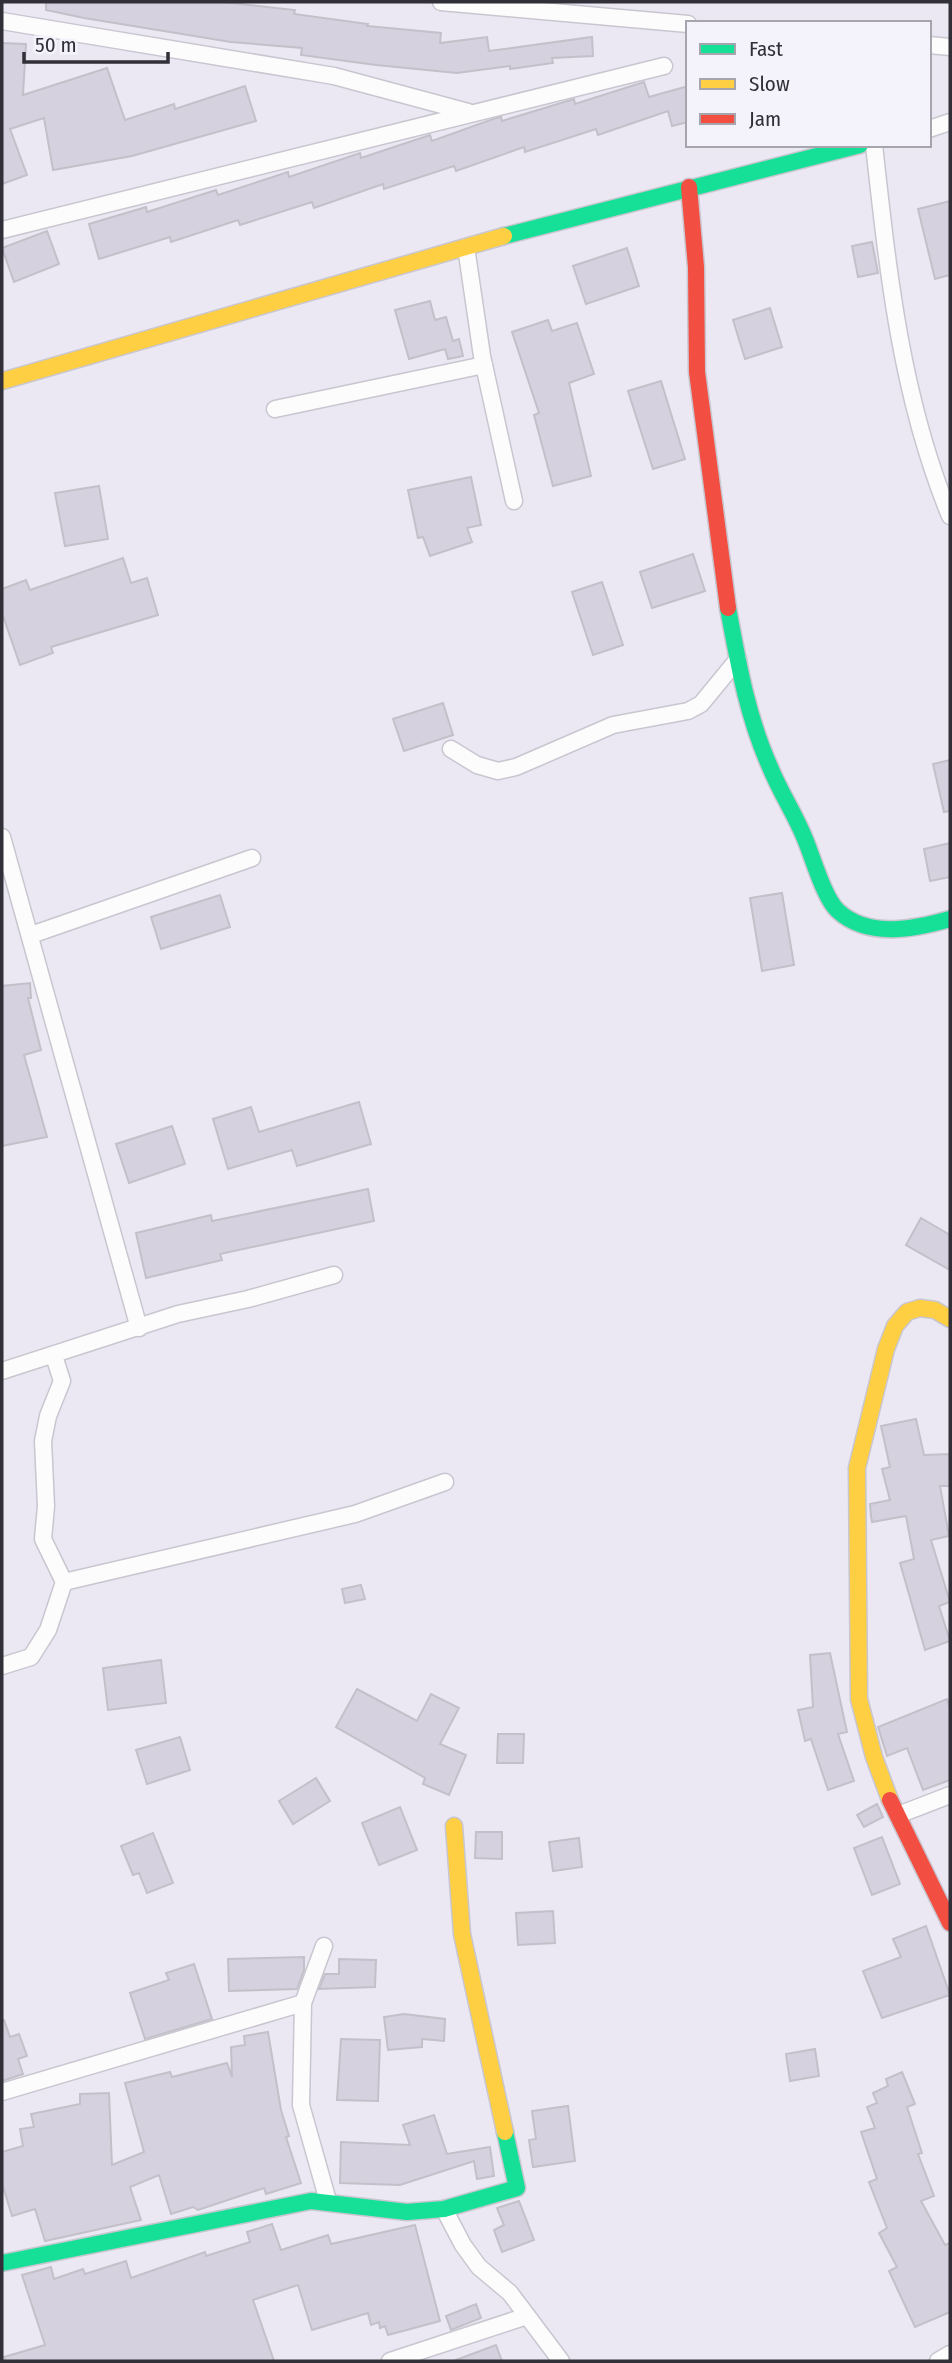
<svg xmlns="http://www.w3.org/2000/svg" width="952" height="2363" font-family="'Fira Sans Condensed',sans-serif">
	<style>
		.building { fill: #d5d1de; stroke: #c3c0ca; stroke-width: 2 }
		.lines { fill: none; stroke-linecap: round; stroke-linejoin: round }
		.street-casing { stroke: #c8c6cf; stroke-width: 19 }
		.fast-casing { stroke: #c8c6cf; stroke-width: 19 }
		.slow-casing { stroke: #c8c6cf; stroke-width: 19 }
		.jam-casing { stroke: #c8c6cf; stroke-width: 19 }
		.street { stroke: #fcfcfd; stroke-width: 16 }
		.fast { stroke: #16e098; stroke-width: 16 }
		.slow { stroke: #ffcf43; stroke-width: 16 }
		.jam { stroke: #f24e42; stroke-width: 16 }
	</style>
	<rect width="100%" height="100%" fill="#ebe8f4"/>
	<g class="building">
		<path d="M46 2H223L295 10 294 14 368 24 367 26 441 33 440 43 487 37 489 51 592 37 593 56 552 58 553 63 510 69V66L457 73 376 65 301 55 302 48 231 42 84 18 46 10Z"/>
		<path d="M2 43 26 44 23 95 107 68 125 120 174 104 175 109 245 86 256 121 132 156 53 170 44 118 10 129 27 175 2 184Z"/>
		<path d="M644 82 649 97 688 86V122L672 126 668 111 598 135 596 129 525 152 524 147 456 171 454 166 384 189 383 184 314 208 312 202 240 225 238 220 171 242 170 237 99 259 89 224 146 207 147 212 216 190 218 195 288 172 289 177 360 153 361 158 430 135 432 141 496 118 501 117 502 121 574 99 575 104Z"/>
		<path d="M950 201V275L935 279 918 209Z"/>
		<path d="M47 231 59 264 14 282 2 248Z"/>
		<path d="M872 242 878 273 858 277 852 246Z"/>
		<path d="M627 248 639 286 586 304 573 266Z"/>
		<path d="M430 301 435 320 446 317 453 341 459 339 463 356 448 359 445 349 409 359 395 310Z"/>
		<path d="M770 308 782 347 745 359 733 320Z"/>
		<path d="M548 320 552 331 577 323 594 374 569 383 591 476 553 486 534 415 539 413 512 332Z"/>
		<path d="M661 381 685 459 653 469 628 391Z"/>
		<path d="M471 477 481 525 467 528 472 542 430 556 423 537 418 538 408 490Z"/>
		<path d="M99 486 108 539 65 546 55 493Z"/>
		<path d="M693 554 705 591 652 608 640 572Z"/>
		<path d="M123 558 131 583 147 578 158 615 51 647 53 653 20 665 2 613V589L26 580 30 590Z"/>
		<path d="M602 582 623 645 593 655 572 592Z"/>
		<path d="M443 703 453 735 404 751 393 719Z"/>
		<path d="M950 760V811L944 812 933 764Z"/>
		<path d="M950 843V877L930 881 924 849Z"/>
		<path d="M782 893 794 965 762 971 750 898Z"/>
		<path d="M220 895 230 927 161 949 151 917Z"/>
		<path d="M30 983 31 998H28L41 1050 24 1055 47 1137 2 1146V986Z"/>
		<path d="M359 1102 371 1144 297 1166 292 1150 228 1169 213 1119 251 1107 259 1132Z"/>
		<path d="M172 1126 185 1164 129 1183 116 1144Z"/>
		<path d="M368 1189 374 1221 220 1254 222 1260 146 1278 136 1233 211 1215 212 1221Z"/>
		<path d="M921 1218 950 1235V1270L906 1245Z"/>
		<path d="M916 1419 924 1455 950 1454V1486H940L949 1536 931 1540 950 1602 939 1606 950 1641 925 1650 900 1563 914 1559 906 1516 872 1522 871 1516 870 1504 890 1500 882 1469 890 1467 881 1426Z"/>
		<path d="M361 1585 365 1599 345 1603 342 1589Z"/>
		<path d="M830 1653 847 1732 838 1734 854 1781 828 1790 811 1739 805 1741 798 1710 813 1707 810 1655Z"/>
		<path d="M161 1660 166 1703 108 1710 103 1668Z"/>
		<path d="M357 1689 417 1721 431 1694 459 1708 440 1744 466 1755 449 1795 423 1784 425 1778 336 1727Z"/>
		<path d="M947 1699 950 1708V1780L923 1790 907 1748 887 1756 878 1727Z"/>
		<path d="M498 1734H524L523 1763H497Z"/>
		<path d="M180 1737 190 1770 147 1784 136 1750Z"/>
		<path d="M316 1778 330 1801 293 1824 279 1801Z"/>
		<path d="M877 1804 883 1817 864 1827 857 1815Z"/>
		<path d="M400 1807 417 1850 379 1865 362 1823Z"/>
		<path d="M476 1832H502V1859L475 1858Z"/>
		<path d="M153 1833 173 1883 147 1893 139 1873 133 1875 121 1846Z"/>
		<path d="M882 1837 900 1884 872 1895 854 1848Z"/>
		<path d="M579 1838 582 1867 553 1871 549 1842Z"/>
		<path d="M553 1911 555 1943 518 1945 516 1913Z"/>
		<path d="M926 1926 950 1995 882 2018 863 1971 901 1957 893 1939Z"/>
		<path d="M304 1957V1970L297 1989 229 1991 228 1959Z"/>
		<path d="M339 1959 376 1960 375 1987 319 1989 325 1974H339Z"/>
		<path d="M194 1964 212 2019 145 2039 130 1993 169 1980 166 1973Z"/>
		<path d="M404 2014 445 2019 444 2041 422 2039V2047L388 2050 384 2017Z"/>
		<path d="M2 2020H4L10 2037 19 2034 27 2056 18 2059 23 2074 2 2081Z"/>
		<path d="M268 2032 281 2110 289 2136 286 2137 301 2183 266 2194 264 2188 198 2210 193 2207 171 2214 159 2175 130 2187 141 2220 45 2241 35 2209 12 2216 2 2183V2152L23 2146 20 2129 34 2127 31 2114 80 2104V2094L109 2093 112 2165 144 2152 125 2083 170 2072 172 2077 227 2063 232 2077 231 2047 245 2045 244 2036Z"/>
		<path d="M341 2039 380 2040 378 2101 337 2100Z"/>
		<path d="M815 2049 819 2076 790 2081 786 2054Z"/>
		<path d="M902 2072 915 2104 907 2107 922 2153 918 2154 934 2196 921 2201 945 2245 950 2243V2312L915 2327 889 2271 897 2267 879 2233 887 2228 869 2182 877 2179 861 2132 875 2128 867 2107 877 2103 873 2093 888 2086 886 2079Z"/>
		<path d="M568 2106 575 2161 533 2167 529 2140 536 2139 532 2111Z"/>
		<path d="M434 2115 447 2154 490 2147 494 2176 477 2179 474 2161 400 2185 340 2183 341 2142 410 2145 403 2125Z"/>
		<path d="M519 2201 534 2240 502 2252 494 2230 504 2225 497 2208Z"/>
		<path d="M272 2224 281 2250 328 2235 331 2244 415 2225 440 2321 388 2335 385 2326 380 2328 379 2322 371 2325 368 2313 312 2330 298 2285 253 2300 274 2361H5L4 2357 45 2345 22 2275 51 2267 54 2279 83 2269 85 2274 126 2261 131 2278 205 2252 206 2256 250 2242 247 2232Z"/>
		<path d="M476 2304 481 2318 451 2330 446 2316Z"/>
		<path d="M496 2345 502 2361H457L456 2360Z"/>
	</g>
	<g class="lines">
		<g class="street-casing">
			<g id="street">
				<path d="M441 2 688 24"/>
				<path d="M2 21 334 76 468 112"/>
				<path d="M929 45 950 47"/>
				<path d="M929 129 950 122"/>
				<path d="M874 145C888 272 901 397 950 516"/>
				<path d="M2 230 664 66"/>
				<path d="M466 247 482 356 514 501"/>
				<path d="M275 409 484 365"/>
				<path d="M451 749 477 765 498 771 516 767 613 725 688 711 701 704 738 659"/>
				<path d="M2 837 139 1328"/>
				<path d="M31 935 252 858"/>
				<path d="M2 1371 178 1314 248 1299 334 1275"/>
				<path d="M64 1582 355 1514 445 1482"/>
				<path d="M2 1666 31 1657 48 1630 64 1582 43 1539 46 1506 43 1441 48 1416 62 1381 54 1356"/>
				<path d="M898 1815 950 1795"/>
				<path d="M324 1946 303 2003 301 2105 328 2201"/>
				<path d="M2 2092 303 2003"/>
				<path d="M444 2209 463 2245 479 2267 510 2293 561 2361"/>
				<path d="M390 2361 527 2316"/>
				<path d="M938 2361 950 2354"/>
			</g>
		</g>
		<g class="fast-casing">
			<g id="fast">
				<path d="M504 236 860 145"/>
				<path d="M728 608C738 662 747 716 770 767 780 792 795 814 805 839 813 858 824 898 838 911 869 939 915 929 950 919"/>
				<path d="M2 2263 311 2201 407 2212 444 2209 517 2188 505 2132"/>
			</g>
		</g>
		<g class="slow-casing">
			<g id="slow">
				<path d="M2 381 504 236"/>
				<path d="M890 1800 874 1757 859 1699 857 1468 886 1349 895 1326 907 1312 920 1308 935 1310 950 1319"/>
				<path d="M454 1826 462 1934 505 2132"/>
			</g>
		</g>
		<g class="jam-casing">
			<g id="jam">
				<path d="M689 187 696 267 697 372 728 608"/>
				<path d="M890 1800 950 1923"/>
			</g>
		</g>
		<use href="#street" class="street"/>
		<use href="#fast" class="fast"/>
		<use href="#slow" class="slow"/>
		<use href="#jam" class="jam"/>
	</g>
	<rect width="952" height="2363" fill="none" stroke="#312f37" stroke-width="7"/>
	<rect x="686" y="21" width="245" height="126" fill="#f4f3fc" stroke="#a6a5ad" stroke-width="2"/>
	<rect x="700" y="44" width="35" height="10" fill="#16e098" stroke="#a6a5ad" stroke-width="2"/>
	<text x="749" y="56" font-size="21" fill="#312f37">Fast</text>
	<rect x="700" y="79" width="35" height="10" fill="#ffcf43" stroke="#a6a5ad" stroke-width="2"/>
	<text x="749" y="91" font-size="21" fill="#312f37">Slow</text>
	<rect x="700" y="114" width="35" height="10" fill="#f24e42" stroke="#a6a5ad" stroke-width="2"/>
	<text x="749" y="126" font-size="21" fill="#312f37">Jam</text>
	<path d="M24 52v10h144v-10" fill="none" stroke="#312f37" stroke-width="3.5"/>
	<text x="35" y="52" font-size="21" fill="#312f37" stroke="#f4f3fc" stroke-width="5" paint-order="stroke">50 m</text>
</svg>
